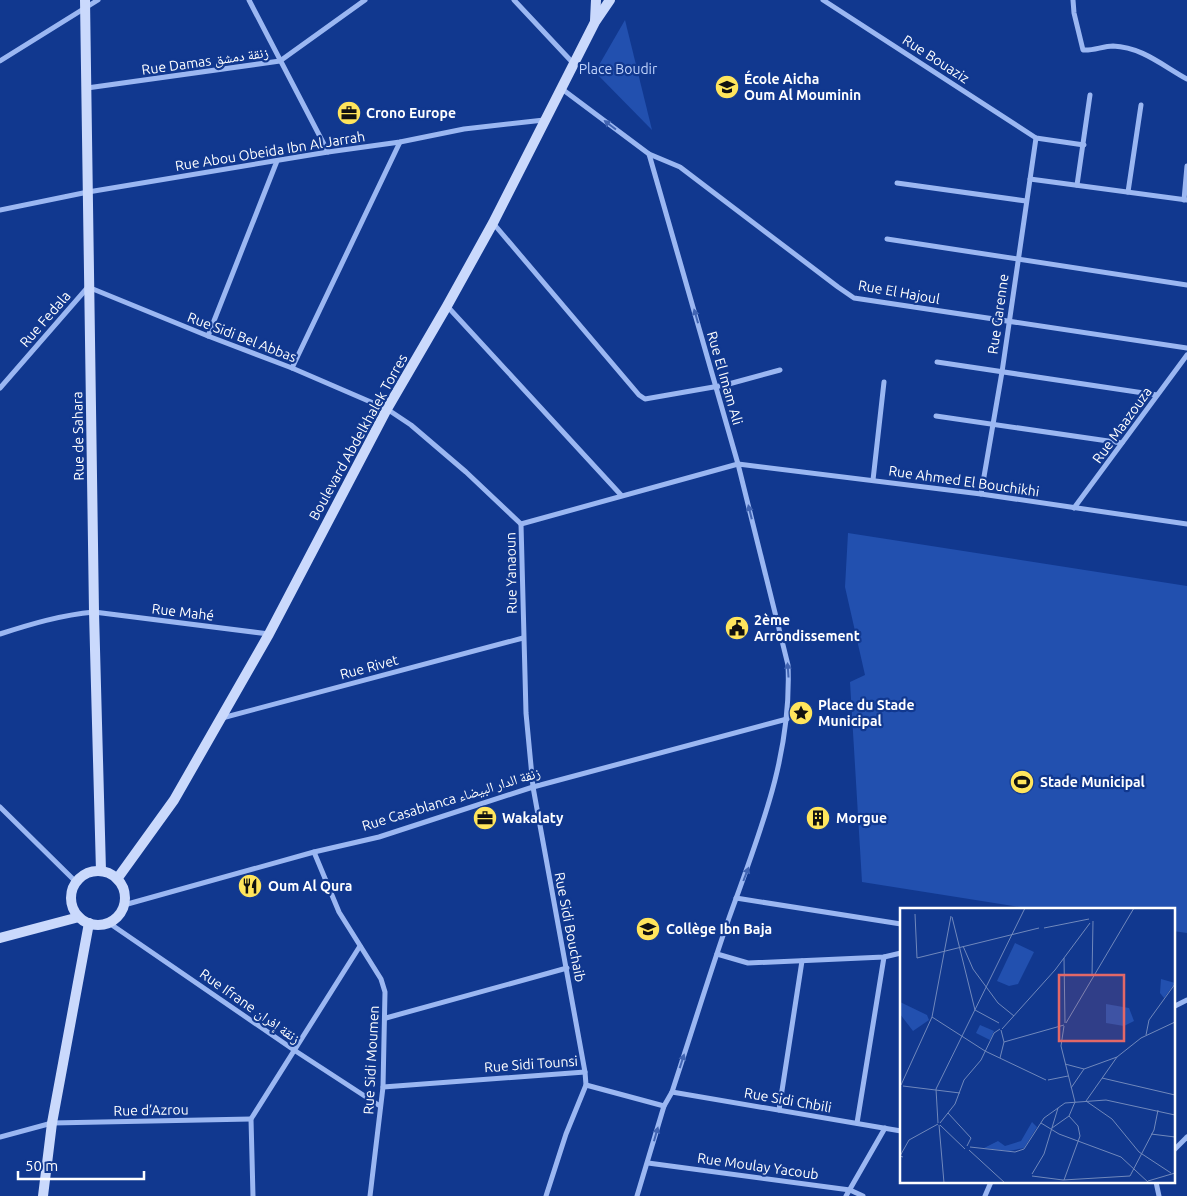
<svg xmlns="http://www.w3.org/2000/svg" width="1187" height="1196" font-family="Ubuntu,'Noto Naskh Arabic',sans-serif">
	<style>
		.green { fill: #2250af }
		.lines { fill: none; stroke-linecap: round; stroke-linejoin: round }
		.street { stroke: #9bb7f2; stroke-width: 5 }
		.secondary { stroke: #cad9fc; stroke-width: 10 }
		.oneway { fill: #4164b2 }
		.labels { text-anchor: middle; stroke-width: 4.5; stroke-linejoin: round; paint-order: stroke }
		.street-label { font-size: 14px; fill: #fff; stroke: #11388f }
		.park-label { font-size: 14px; fill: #c2d5fd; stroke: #11388f }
		.poi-label { font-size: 14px; font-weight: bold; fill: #fff; stroke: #11388f; text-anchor: start }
		.inset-road { fill: none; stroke: #7088bc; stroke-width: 1 }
		.view { fill: #e26868; fill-opacity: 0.15; stroke: #e26868; stroke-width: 2.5 }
		.inset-edge { fill: none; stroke: #fff; stroke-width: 2.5 }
	</style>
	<rect width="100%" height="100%" fill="#11388f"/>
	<g class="green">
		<path d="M625 20 652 130 595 72Z"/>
		<path d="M848 533 1187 586V933L1173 931V910H1039L862 882 850 682 865 675 845 587Z"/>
	</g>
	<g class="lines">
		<g class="street">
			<path d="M249 0 328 152"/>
			<path d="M514 0 573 63"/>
			<path d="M823 0 1036 138 1084 145"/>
			<path d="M1073 0 1074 13 1083 50C1093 51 1103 46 1113 46 1142 47 1163 66 1187 79"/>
			<path d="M0 61 98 0"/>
			<path d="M87 88 280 61 365 0"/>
			<path d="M562 89 649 154 680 167 838 287 854 298 1187 348"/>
			<path d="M1030 179 1187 200"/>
			<path d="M897 183 1026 201"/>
			<path d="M1077 185 1090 95"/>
			<path d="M1128 192 1141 105"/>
			<path d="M1184 200 1187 166"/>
			<path d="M0 210 88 192 328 152 400 142 464 129 544 120"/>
			<path d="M493 223 639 395 645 399 725 385 780 370"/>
			<path d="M887 239 1187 285"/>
			<path d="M447 306 621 495"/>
			<path d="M208 336 277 161"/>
			<path d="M937 362 1157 395"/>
			<path d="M292 368 400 142"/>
			<path d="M0 388 88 287 208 336 292 368 387 409 411 425 466 472 521 524"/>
			<path d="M936 416 1122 443"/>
			<path d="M873 480 884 382"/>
			<path d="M981 494 1002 372 1036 138"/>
			<path d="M1074 508 1187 355"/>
			<path d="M521 524 526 713 533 787 585 1072 586 1085 566 1134 546 1196"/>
			<path d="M521 524 738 464 981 494 1187 524"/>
			<path d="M0 634C31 624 61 615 94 612L269 634"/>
			<path d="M222 718 523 638"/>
			<path d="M0 807 76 882"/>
			<path d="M314 852 339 912 381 979 385 992 383 1087 370 1196"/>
			<path d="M736 898 901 924"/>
			<path d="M124 905 314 852 379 837 533 787 787 719"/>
			<path d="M109 923 294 1050 380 1106"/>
			<path d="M717 954 748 963 884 957 901 953"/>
			<path d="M1173 1007 1187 1000"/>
			<path d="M386 1018 567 968"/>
			<path d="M586 1085 664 1106"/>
			<path d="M383 1087 585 1072"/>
			<path d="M672 1092 901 1131"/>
			<path d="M779 1110 802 961"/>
			<path d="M857 1123 884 957"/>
			<path d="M0 1137 52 1123 251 1119"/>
			<path d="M1173 1151 1187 1137"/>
			<path d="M648 1163 850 1190 863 1196"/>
			<path d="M1156 1182 1159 1196"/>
			<path d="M253 1196 251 1119 360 946"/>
			<path d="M637 1196 664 1106 672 1092C691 1034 709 976 729 918 759 834 792 756 788 665L738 464 649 154"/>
			<path d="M846 1196 885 1128"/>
			<path d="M985 1196 991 1182"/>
		</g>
		<g class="secondary">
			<path d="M85 0 94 612 101 871"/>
			<path d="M595 21 596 0"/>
			<circle cx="98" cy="898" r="27"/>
			<path d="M117 879 174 800 269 634 387 409 447 306 493 223 595 22 610 0"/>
			<path d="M0 938 79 917"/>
			<path d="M43 1196 52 1123 89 923"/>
		</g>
	</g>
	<defs><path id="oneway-solid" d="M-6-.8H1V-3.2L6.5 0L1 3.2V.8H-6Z" transform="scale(1.25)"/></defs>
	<g class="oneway">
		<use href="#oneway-solid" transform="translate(610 125) rotate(-143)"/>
		<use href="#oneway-solid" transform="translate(696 316) rotate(-106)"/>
		<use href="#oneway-solid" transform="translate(750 512) rotate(-104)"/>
		<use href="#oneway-solid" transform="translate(788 670) rotate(-94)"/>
		<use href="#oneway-solid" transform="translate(746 874) rotate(-69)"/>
		<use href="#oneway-solid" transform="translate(682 1061) rotate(-72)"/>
		<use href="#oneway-solid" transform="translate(656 1134) rotate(-74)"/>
	</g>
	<defs>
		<g id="school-disc" transform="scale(1.25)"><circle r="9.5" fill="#ffe55c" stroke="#11388f"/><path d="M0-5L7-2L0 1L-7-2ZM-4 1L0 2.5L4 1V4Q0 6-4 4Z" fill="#111"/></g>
		<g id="office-disc" transform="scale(1.25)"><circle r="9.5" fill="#ffe55c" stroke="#11388f"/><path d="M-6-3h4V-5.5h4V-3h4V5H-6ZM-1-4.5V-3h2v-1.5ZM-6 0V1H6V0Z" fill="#111"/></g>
		<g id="civic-disc" transform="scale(1.25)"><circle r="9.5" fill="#ffe55c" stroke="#11388f"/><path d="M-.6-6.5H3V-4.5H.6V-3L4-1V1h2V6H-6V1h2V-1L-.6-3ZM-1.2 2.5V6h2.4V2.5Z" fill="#111"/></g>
		<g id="sight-disc" transform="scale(1.25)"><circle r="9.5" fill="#ffe55c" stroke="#11388f"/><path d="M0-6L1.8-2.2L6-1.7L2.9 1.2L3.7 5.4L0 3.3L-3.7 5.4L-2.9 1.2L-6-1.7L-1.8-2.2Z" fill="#111"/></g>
		<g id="stadium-disc" transform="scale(1.25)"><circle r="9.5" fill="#ffe55c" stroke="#11388f"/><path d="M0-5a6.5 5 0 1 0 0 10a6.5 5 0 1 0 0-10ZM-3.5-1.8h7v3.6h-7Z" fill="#111"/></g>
		<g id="building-disc" transform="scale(1.25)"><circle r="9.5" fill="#ffe55c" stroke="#11388f"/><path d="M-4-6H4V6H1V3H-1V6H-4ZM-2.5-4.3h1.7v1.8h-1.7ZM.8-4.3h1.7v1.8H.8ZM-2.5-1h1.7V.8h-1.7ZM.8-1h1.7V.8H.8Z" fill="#111"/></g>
		<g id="restaurant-disc" transform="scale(1.25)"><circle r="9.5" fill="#ffe55c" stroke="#11388f"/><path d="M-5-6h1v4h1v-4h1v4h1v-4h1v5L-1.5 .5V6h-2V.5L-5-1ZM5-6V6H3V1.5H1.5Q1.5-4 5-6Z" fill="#111"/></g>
	</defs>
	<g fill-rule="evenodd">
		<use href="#school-disc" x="727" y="87"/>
		<use href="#office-disc" x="349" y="113"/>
		<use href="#civic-disc" x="737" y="628"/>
		<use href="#sight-disc" x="801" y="713"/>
		<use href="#stadium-disc" x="1022" y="782"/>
		<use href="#office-disc" x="485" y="818"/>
		<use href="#building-disc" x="818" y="818"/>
		<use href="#restaurant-disc" x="250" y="886"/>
		<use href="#school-disc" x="648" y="929"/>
	</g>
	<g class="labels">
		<g class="street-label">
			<text transform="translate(936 59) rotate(33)" y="5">Rue Bouaziz</text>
			<text transform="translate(205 61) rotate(-8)" y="5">Rue Damas زنقة دمشق</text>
			<text transform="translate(270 151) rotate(-9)" y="5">Rue Abou Obeida Ibn Al Jarrah</text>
			<text transform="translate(899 292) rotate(10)" y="5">Rue El Hajoul</text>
			<text transform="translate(998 314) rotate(-82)" y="5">Rue Garenne</text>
			<text transform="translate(45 319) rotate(-49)" y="5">Rue Fedala</text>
			<text transform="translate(242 337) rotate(21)" y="5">Rue Sidi Bel Abbas</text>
			<text transform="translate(725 378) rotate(74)" y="5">Rue El Imam Ali</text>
			<text transform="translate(1122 425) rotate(-54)" y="5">Rue Maazouza</text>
			<text transform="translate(78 436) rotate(-91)" y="5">Rue de Sahara</text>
			<text transform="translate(358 437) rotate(-61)" y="5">Boulevard Abdelkhalek Torres</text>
			<text transform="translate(964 481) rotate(8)" y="5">Rue Ahmed El Bouchikhi</text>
			<text transform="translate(511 573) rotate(-91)" y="5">Rue Yanaoun</text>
			<text transform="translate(183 612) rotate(7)" y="5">Rue Mahé</text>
			<text transform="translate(369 667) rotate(-15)" y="5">Rue Rivet</text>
			<text transform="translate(451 799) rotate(-17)" y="5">Rue Casablanca زنقة الدار البيضاء</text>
			<text transform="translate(570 927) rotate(79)" y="5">Rue Sidi Bouchaib</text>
			<text transform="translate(250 1006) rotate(35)" y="5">Rue Ifrane زنقة إفران</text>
			<text transform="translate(371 1060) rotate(-87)" y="5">Rue Sidi Moumen</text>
			<text transform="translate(531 1064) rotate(-4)" y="5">Rue Sidi Tounsi</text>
			<text transform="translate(788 1100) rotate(10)" y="5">Rue Sidi Chbili</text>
			<text transform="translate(151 1110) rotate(-1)" y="5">Rue d’Azrou</text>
			<text transform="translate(758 1166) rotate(8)" y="5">Rue Moulay Yacoub</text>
		</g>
		<g class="park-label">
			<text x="618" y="74">Place Boudir</text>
		</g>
		<g class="poi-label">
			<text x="744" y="84">École Aicha<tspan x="744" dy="16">Oum Al Mouminin</tspan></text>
			<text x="366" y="118">Crono Europe</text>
			<text x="754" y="625">2ème<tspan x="754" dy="16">Arrondissement</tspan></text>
			<text x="818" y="710">Place du Stade<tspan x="818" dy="16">Municipal</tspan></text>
			<text x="1040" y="787">Stade Municipal</text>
			<text x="502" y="823">Wakalaty</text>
			<text x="836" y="823">Morgue</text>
			<text x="268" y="891">Oum Al Qura</text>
			<text x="666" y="934">Collège Ibn Baja</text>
		</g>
	</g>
	<g transform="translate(900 908)">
		<rect width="275" height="275" fill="#11388f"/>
		<path d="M115 35 134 44 118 76 109 78 97 73ZM261 71 275 75 264 90 260 85ZM0 94 27 107 29 112 13 123 0 106ZM206 96 229 100 234 113 224 118 206 115ZM80 117 94 123 90 132 76 125ZM132 214 137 219 124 240 109 243 84 240 98 233 105 238 121 233Z" fill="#2250af"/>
		<path class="inset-road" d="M15 6 17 50M52 9 75 102 99 115M144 20 189 11M63 38 73 61 98 95 114 108M17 50 139 20M164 50 165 115M192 68 193 13M32 109 85 143M166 115 234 0M164 118 161 138 175 194M102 121 155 62 190 15M246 127 249 112 275 76M104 134 164 117M85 143 146 172M217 149 186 193 212 211 239 244 271 265M100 150 104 134 101 122M165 156 184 161M202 170 275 187M148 172 168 168M1 177 32 109 51 8M3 178 60 185M171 180 184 161 217 149 241 130 275 114M48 205 71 230 67 238M38 215 36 181 125 0M40 215 55 196 64 172 81 152 94 125 100 121M141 215 159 226 221 249 249 275M39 217 44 275M40 217 65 241M152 220 169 208 175 194M251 226 275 229M70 239 115 244 124 241 144 210 165 195 206 192 275 207M69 242 105 275M3 249 0 248 9 232 38 216M132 266 144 246 158 200M132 268 163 272 230 268 254 222 258 202M164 272 180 228 178 218 169 208M248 273 275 265"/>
		<path class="view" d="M159 67H224V133H159Z"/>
		<rect width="275" height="275" class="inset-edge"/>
	</g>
	<path d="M18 1171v8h126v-8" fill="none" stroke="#ffffff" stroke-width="2.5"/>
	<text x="25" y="1171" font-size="15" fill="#ffffff" stroke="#11388f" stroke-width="4" paint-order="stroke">50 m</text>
</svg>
